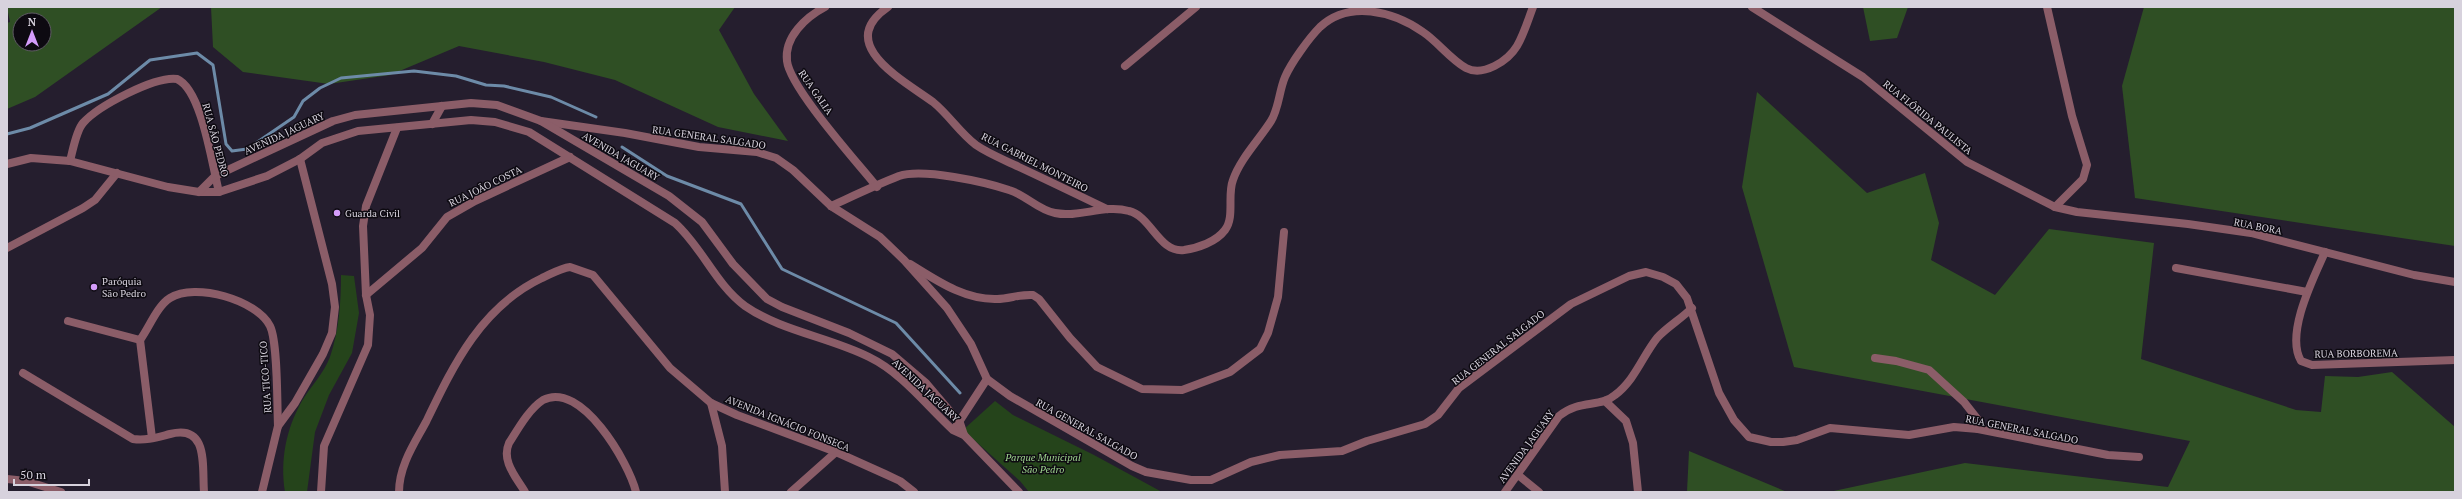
<svg xmlns="http://www.w3.org/2000/svg" width="2462" height="499" font-family="'PT Serif',serif">
	<style>
		.green { fill: #25441b }
		.forest { fill: #2f4f24; fill-rule: evenodd }
		.lines { fill: none; stroke-linecap: round; stroke-linejoin: round }
		.stream { stroke: #6d8ba8; stroke-width: 3 }
		.minor { stroke: #8b5d68; stroke-width: 8 }
		.tertiary { stroke: #8b5d68; stroke-width: 8 }
		.poi-dot { fill: #d49cfb; stroke: #0d0a11; stroke-width: 1.5 }
		.labels { text-anchor: middle; stroke-width: 3; stroke-linejoin: round; paint-order: stroke }
		.street-label { font-size: 10px; fill: #d7d2dd; stroke: #0d0a11 }
		.poi-label { font-size: 10px; fill: #d7d2dd; stroke: #0d0a11; text-anchor: start }
		.park-label { font-size: 10px; font-style: italic; fill: #9ed38e; stroke: #0d0a11 }
	</style>
	<rect width="100%" height="100%" fill="#251e2e"/>
	<g class="green">
		<path d="M341 275 354 276 359 313 352 353 329 395 315 432 307 492H285C280 460 286 429 302 401 311 386 324 373 330 357 339 331 341 302 341 275Z"/>
		<path d="M995 401 1013 415 1094 455 1162 492H1029L1020 481 963 430Z"/>
	</g>
	<g class="forest">
		<path d="M7 7H162L35 97 7 109V23L10 22ZM20 20H44V44H20Z"/>
		<path d="M211 7H735L719 30 754 94 788 141 718 127 615 80 544 62 459 46 390 75 329 84 243 72 213 47Z"/>
		<path d="M1863 7H1908L1897 38 1870 41Z"/>
		<path d="M2144 7H2455V246L2135 198 2122 86Z"/>
		<path d="M1757 92 1867 193 1925 173 1939 223 1931 260 1995 295 2049 229 2154 243 2141 359 2296 410 2321 412 2325 376 2358 377 2392 372 2455 427V492H1829L1965 463 2168 487 2190 441 1794 367 1742 187Z"/>
		<path d="M1689 451 1787 492H1687Z"/>
	</g>
	<g class="lines">
		<g class="stream">
			<path d="M7 134 30 128 108 94 150 60 197 53 213 65 226 144 232 151 247 149 294 117 303 101 320 88 341 78 414 71 456 76 486 85 504 86 551 97 596 117"/>
			<path d="M622 147 667 176 741 204 782 269 896 323 960 393"/>
		</g>
		<g class="minor">
			<path d="M825 7C806 17 784 37 787 61 790 88 857 162 877 187"/>
			<path d="M888 7C834 44 903 80 933 102 949 115 960 133 976 145 989 154 1005 160 1019 167 1049 181 1078 195 1107 209"/>
			<path d="M1752 7 1863 77 1967 162 2055 207 2083 179 2087 165 2072 116 2047 7"/>
			<path d="M1125 66 1196 7"/>
			<path d="M541 121 625 133 699 147 757 152 776 158 793 170 831 206 880 237 904 260 947 308 971 344 987 379 1010 396 1132 466 1146 472 1191 480H1211L1251 462 1280 455 1342 451 1367 441 1425 424 1438 415 1459 388 1571 304 1629 276 1646 272 1663 277 1676 284 1687 298 1719 393 1734 420 1749 437 1771 442H1783L1797 440 1830 428 1909 435 1954 427 1978 429 2108 455 2139 457"/>
			<path d="M70 161C73 150 76 131 83 123 98 106 155 76 177 79 202 90 212 165 219 192"/>
			<path d="M831 206C853 196 876 185 899 176 923 168 985 182 1009 190 1026 195 1038 210 1055 213 1079 218 1104 204 1129 211 1151 216 1159 253 1184 250 1198 248 1216 242 1225 230 1235 217 1227 195 1233 180 1240 159 1259 140 1271 121 1279 108 1279 91 1285 77 1291 63 1309 38 1320 27 1349 0 1393 11 1423 32 1438 42 1450 59 1466 68 1483 77 1508 61 1517 46 1524 34 1528 20 1533 7"/>
			<path d="M2055 207 2077 212 2188 224 2251 233 2414 275 2455 282"/>
			<path d="M7 248 83 208 95 200 117 173"/>
			<path d="M2325 252C2313 279 2285 334 2301 361L2312 365 2455 360"/>
			<path d="M910 264C936 280 964 300 997 299 1009 299 1020 294 1033 295L1039 299 1070 338 1097 367 1142 389 1182 390 1230 372 1260 349 1268 333 1278 297 1284 232"/>
			<path d="M2176 268 2307 292"/>
			<path d="M366 295 422 248 447 217 475 201 570 157"/>
			<path d="M68 321 140 340"/>
			<path d="M140 340C149 328 157 306 170 298 195 282 257 300 270 326 278 342 277 405 278 426"/>
			<path d="M140 340 152 438"/>
			<path d="M1875 358 1896 361 1929 370 1964 402 1979 421 1978 429"/>
			<path d="M23 373 133 439C146 441 158 437 170 434 209 424 202 466 204 492"/>
			<path d="M1605 401 1626 421 1633 443 1638 492"/>
			<path d="M711 403 722 446 725 492"/>
			<path d="M955 428 987 379"/>
			<path d="M1518 475 1539 492"/>
			<path d="M7 479 26 481 61 492"/>
			<path d="M262 492 278 426 295 403 323 354 332 333 335 307 332 284 300 159"/>
			<path d="M525 492C516 477 501 461 509 443 518 429 529 409 543 400 581 380 629 463 636 492"/>
			<path d="M791 492 836 452"/>
			<path d="M1505 492 1559 416C1580 399 1600 408 1615 395 1635 380 1642 357 1657 338 1667 327 1681 319 1692 308"/>
		</g>
		<g class="tertiary">
			<path d="M432 124 442 106"/>
			<path d="M7 164 31 158 70 161 168 187 199 192H219L267 176 300 159 322 143 358 131 471 120 495 122 529 132 675 223C702 247 716 285 745 306 781 331 829 337 869 357 902 373 926 405 953 430L964 435 1019 492"/>
			<path d="M199 192 215 176 333 121 355 115 471 103 497 105 541 121 669 196 702 222 733 264 767 299 782 307 849 333 892 354 926 383 960 423 964 435"/>
			<path d="M321 492 324 446 368 345 370 315 366 295 363 226 366 206 397 128"/>
			<path d="M399 492C399 466 414 444 426 422 454 364 481 307 542 278 551 274 561 268 570 267L593 275 670 368 711 403 737 415 836 452 885 474 900 481 914 492"/>
		</g>
	</g>
	<g class="poi-dot">
		<circle cx="337" cy="213" r="4"/>
		<circle cx="94" cy="287" r="4"/>
	</g>
	<g class="labels">
		<g class="street-label">
			<text transform="translate(816 92) rotate(55)" y="4">RUA GALIA</text>
			<text transform="translate(1928 117) rotate(39)" y="4">RUA FLÓRIDA PAULISTA</text>
			<text transform="translate(284 133) rotate(-25)" y="4">AVENIDA JAGUARY</text>
			<text transform="translate(709 137) rotate(8)" y="4">RUA GENERAL SALGADO</text>
			<text transform="translate(216 140) rotate(75)" y="4">RUA SÃO PEDRO</text>
			<text transform="translate(621 156) rotate(30)" y="4">AVENIDA JAGUARY</text>
			<text transform="translate(1035 162) rotate(27)" y="4">RUA GABRIEL MONTEIRO</text>
			<text transform="translate(485 186) rotate(-26)" y="4">RUA JOÃO COSTA</text>
			<text transform="translate(2258 226) rotate(11)" y="4">RUA BORA</text>
			<text transform="translate(1498 347) rotate(-38)" y="4">RUA GENERAL SALGADO</text>
			<text transform="translate(2356 353) rotate(-1)" y="4">RUA BORBOREMA</text>
			<text transform="translate(265 377) rotate(-94)" y="4">RUA TICO-TICO</text>
			<text transform="translate(926 390) rotate(43)" y="4">AVENIDA JAGUARY</text>
			<text transform="translate(788 423) rotate(22)" y="4">AVENIDA IGNÁCIO FONSECA</text>
			<text transform="translate(1087 429) rotate(29)" y="4">RUA GENERAL SALGADO</text>
			<text transform="translate(2022 429) rotate(11)" y="4">RUA GENERAL SALGADO</text>
			<text transform="translate(1526 446) rotate(-54)" y="4">AVENIDA JAGUARY</text>
		</g>
		<g class="poi-label">
			<text x="345" y="217">Guarda Civil</text>
			<text x="102" y="285">Paróquia<tspan x="102" dy="12">São Pedro</tspan></text>
		</g>
		<g class="park-label">
			<text x="1043" y="461">Parque Municipal<tspan x="1043" dy="12">São Pedro</tspan></text>
		</g>
	</g>
	<rect width="2462" height="499" fill="none" stroke="#d7d2dd" stroke-width="16"/>
	<g transform="translate(32 32)"><circle r="19" fill="#0d0a11" stroke="#5e5a63"/>
	<path d="M0-3L7 15L0 10L-7 15Z" fill="#d49cfb"/>
	<text y="-6" font-size="11" font-weight="bold" text-anchor="middle" fill="#d7d2dd">N</text>
	</g>
	<path d="M14 479v6h75v-6" fill="none" stroke="#d7d2dd" stroke-width="2"/>
	<text x="20" y="479" font-size="12" fill="#d7d2dd" stroke="#0d0a11" stroke-width="3" paint-order="stroke">50 m</text>
</svg>
